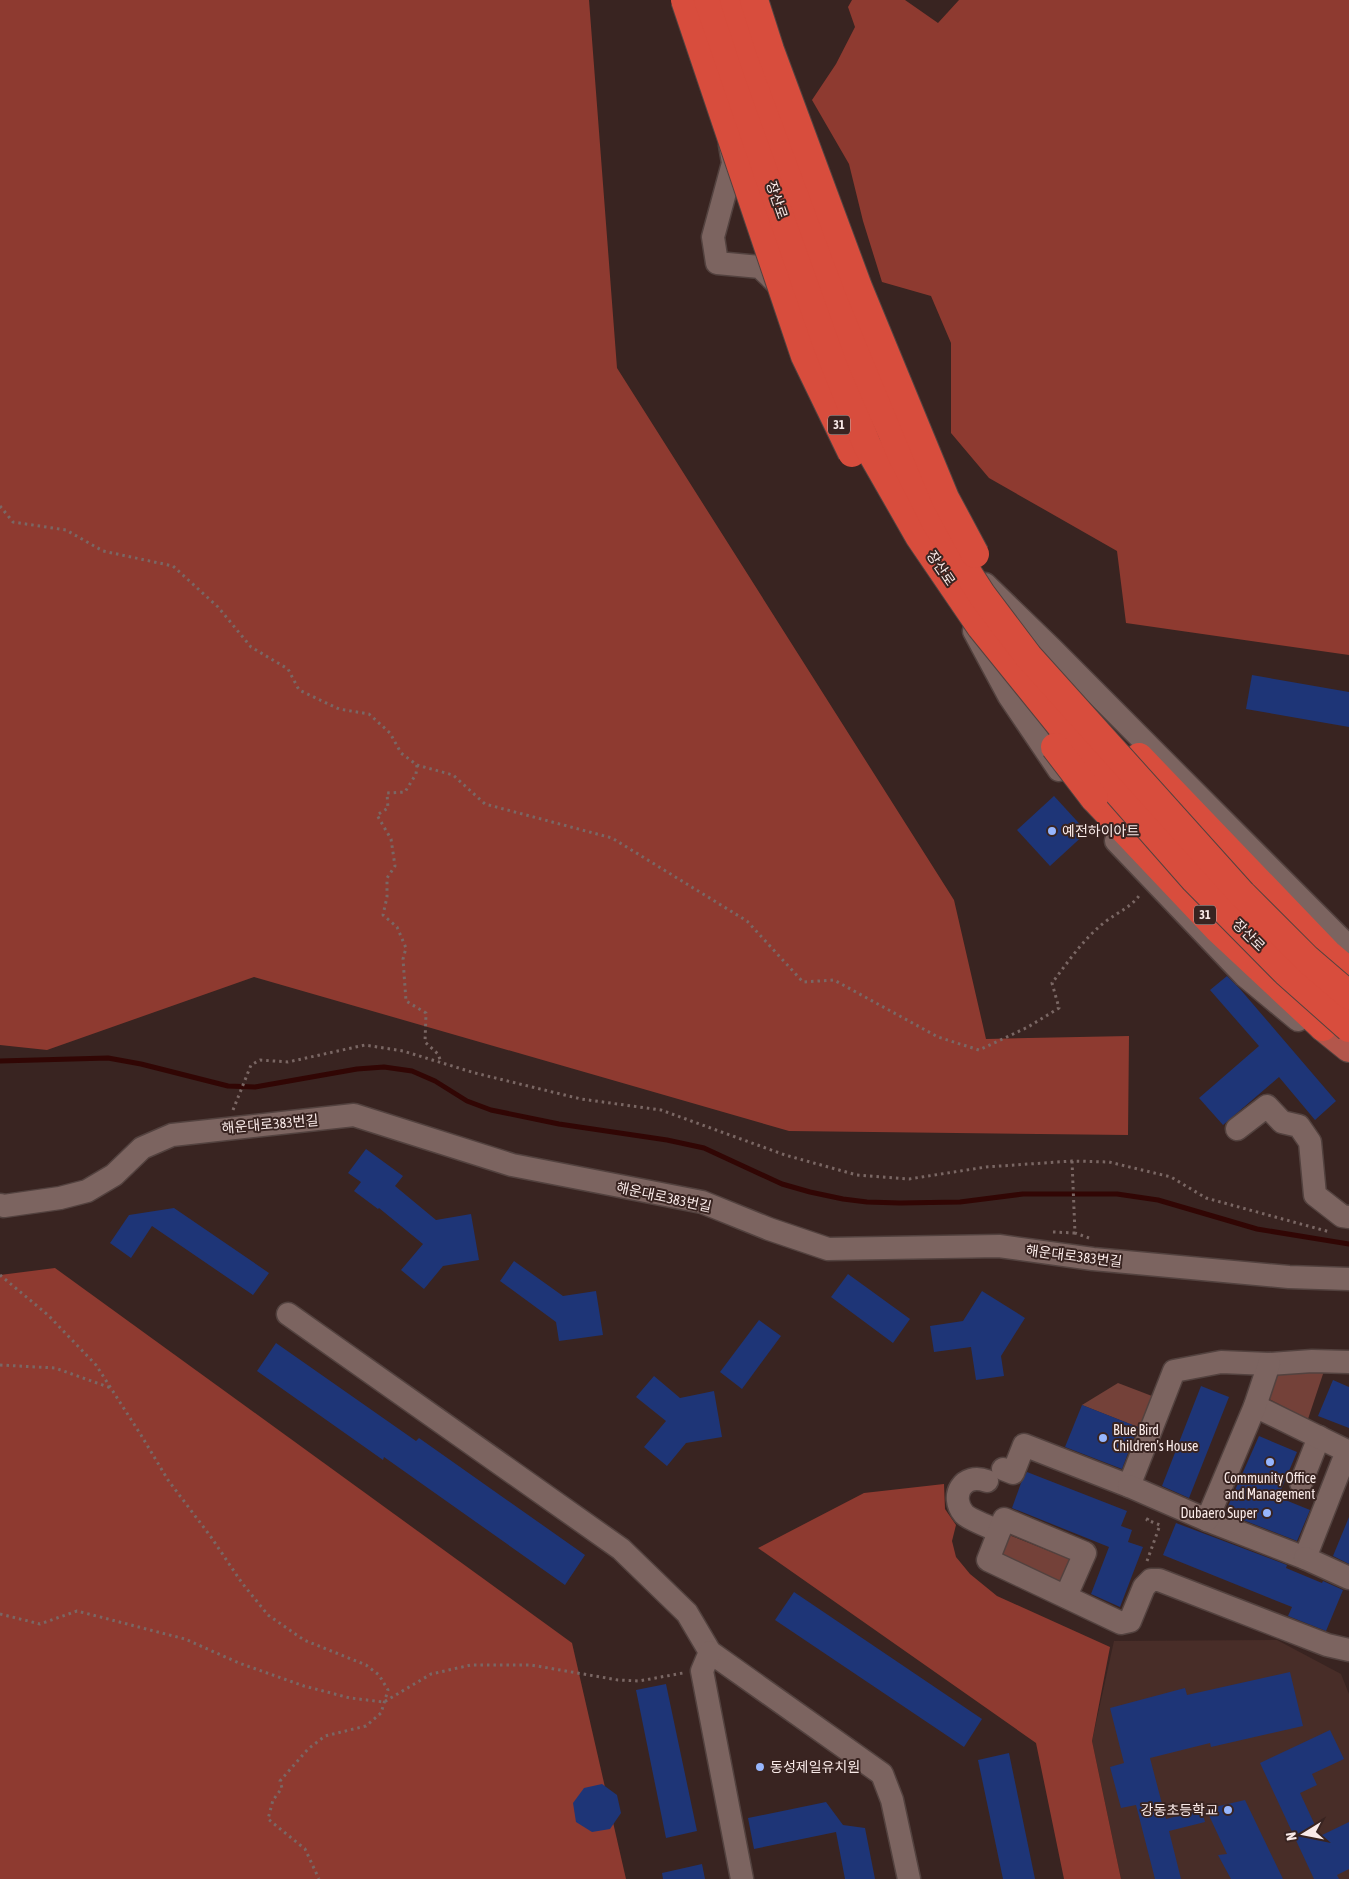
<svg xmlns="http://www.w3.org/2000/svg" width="1349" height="1879" font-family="'Asap Condensed','Noto Sans KR',sans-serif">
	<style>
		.built { fill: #482d28 }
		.green { fill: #744139 }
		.forest { fill: #8e3a30 }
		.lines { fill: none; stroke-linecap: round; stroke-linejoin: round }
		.stream { stroke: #310604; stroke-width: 5 }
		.building { fill: #1e3577 }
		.minor-casing { stroke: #53423f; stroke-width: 25 }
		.major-casing { stroke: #53423f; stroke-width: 30 }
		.highway-casing { stroke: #53423f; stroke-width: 30 }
		.path { stroke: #7a6764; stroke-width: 3; stroke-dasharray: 2.5 4; stroke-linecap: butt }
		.minor { stroke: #7c6460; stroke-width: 22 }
		.major { stroke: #b3564b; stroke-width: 28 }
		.highway { stroke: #d84d3d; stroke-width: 28 }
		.highway-bridge-casing { stroke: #53423f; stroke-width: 30; stroke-linecap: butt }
		.highway-bridge { stroke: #d84d3d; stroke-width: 28 }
		.poi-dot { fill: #97b6fd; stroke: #392421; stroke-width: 2 }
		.labels { text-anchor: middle; stroke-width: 4; stroke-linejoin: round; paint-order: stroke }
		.shield { fill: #392421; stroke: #bfafac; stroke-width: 1 }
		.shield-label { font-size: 12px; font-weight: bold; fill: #f9eae8 }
		.street-label { font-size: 14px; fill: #f9eae8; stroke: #392421 }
		.poi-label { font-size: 14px; fill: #f9eae8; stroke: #392421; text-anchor: start }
	</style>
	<rect width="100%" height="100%" fill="#392421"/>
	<path class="built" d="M1277 1640 1341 1674 1349 1694V1879H1121L1092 1741 1114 1641Z"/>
	<g class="green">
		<path d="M1325 1368 1308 1419 1269 1399 1279 1369Z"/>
		<path d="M1118 1383 1152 1396 1140 1428 1082 1405Z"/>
		<path d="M1009 1535 1074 1561 1065 1583 1000 1557Z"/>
	</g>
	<g class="forest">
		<path d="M0 0H589L617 368 954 900 986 1039 1129 1036 1128 1135 789 1131 254 977 47 1050 0 1045Z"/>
		<path d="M852 0H905L938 23 959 0H1349V655L1126 623 1117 551 989 478 951 433V343L931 296 882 282 863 221 849 164 812 100 836 64 855 27 848 7Z"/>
		<path d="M55 1268 572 1643 626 1879H0V1275Z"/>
		<path d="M944 1484 945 1509 956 1525 952 1541 956 1557 970 1574 997 1596 1110 1647 1092 1741 1121 1879H1064L1036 1743 758 1548 864 1493Z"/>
	</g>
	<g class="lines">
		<path class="stream" d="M0 1061 108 1058 141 1064 228 1086 255 1087 357 1069 384 1067 412 1071 435 1081 467 1101 491 1110 559 1124 667 1140 704 1148 782 1184 810 1192 843 1199 867 1202 900 1203 960 1202 1023 1194H1117L1158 1200 1257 1229 1349 1244"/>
	</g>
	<g class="building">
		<path d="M1252 675 1349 692V727L1246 709Z"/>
		<path d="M1054 796 1087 832 1050 866 1017 830Z"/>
		<path d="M1227 976 1240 989 1336 1101 1315 1120 1279 1077 1223 1125 1199 1098 1259 1046 1210 990Z"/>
		<path d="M366 1149 403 1176 395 1186 436 1220 471 1214 479 1260 443 1266 424 1289 401 1270 423 1244 379 1208 378 1209 354 1191 361 1182 348 1173Z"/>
		<path d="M174 1208 269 1273 253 1295 152 1226 131 1258 110 1243 129 1215Z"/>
		<path d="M514 1261 563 1296 596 1291 603 1335 559 1341 556 1322 500 1281Z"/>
		<path d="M848 1274 910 1319 893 1343 831 1297Z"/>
		<path d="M982 1291 1025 1318 1001 1356 1004 1376 976 1380 971 1347 934 1352 930 1326 963 1321Z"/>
		<path d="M759 1320 781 1336 742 1389 720 1372Z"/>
		<path d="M276 1343 416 1441 419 1438 585 1555 565 1585 384 1457 383 1460 257 1371Z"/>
		<path d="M654 1376 680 1398 714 1391 722 1437 686 1443 667 1466 644 1447 666 1421 636 1397Z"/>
		<path d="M1333 1380 1349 1387V1428L1318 1416Z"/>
		<path d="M1201 1386 1229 1397 1189 1498 1162 1486Z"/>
		<path d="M1082 1405 1138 1427 1122 1469 1065 1447Z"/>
		<path d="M1259 1436 1297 1452 1278 1497 1310 1510 1297 1541 1225 1513Z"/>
		<path d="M1027 1472 1127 1511 1121 1526 1132 1530 1128 1542 1143 1547 1120 1607 1091 1594 1109 1547 1012 1508 1021 1483Z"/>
		<path d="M1349 1517V1564L1333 1556Z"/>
		<path d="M1176 1523 1287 1565 1286 1568 1322 1583 1323 1581 1343 1590 1326 1631 1288 1616 1292 1607 1163 1555Z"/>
		<path d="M794 1592 982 1719 964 1747 775 1620Z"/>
		<path d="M1290 1672 1303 1726 1211 1747 1210 1743 1150 1758 1166 1819 1202 1810 1205 1822 1169 1831 1181 1879H1155L1136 1805 1121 1808 1110 1767 1124 1763 1110 1708 1185 1688 1187 1695Z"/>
		<path d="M666 1684 697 1831 666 1838 636 1690Z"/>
		<path d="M1330 1730 1344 1759 1312 1774 1317 1785 1300 1793 1320 1836 1349 1822V1869L1337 1875 1339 1879H1314L1260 1763Z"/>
		<path d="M1009 1753 1035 1879H1003L978 1760Z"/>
		<path d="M602 1784 617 1795 621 1813 610 1829 592 1832 576 1822 573 1803 584 1788Z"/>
		<path d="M1245 1800 1283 1879H1231L1218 1855 1227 1854 1206 1809Z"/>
		<path d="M826 1802 843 1825 865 1828 875 1879H845L836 1832 754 1849 748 1818Z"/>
		<path d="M702 1864 705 1879H663L662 1873Z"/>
	</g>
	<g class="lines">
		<g class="minor-casing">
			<g id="minor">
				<path d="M730 145 733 163 713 237 717 263 760 267 783 289"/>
				<path d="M985 584 1052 649 1349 947"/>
				<path d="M974 631 1009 696 1059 770"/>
				<path d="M1116 841 1245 976 1298 1020"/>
				<path d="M1237 1129 1267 1106 1282 1122 1299 1126 1310 1142 1315 1195 1342 1216 1349 1217"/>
				<path d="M0 1205 4 1206 60 1198 87 1191 114 1175 142 1148 172 1135 354 1115 512 1165 702 1202 769 1229 828 1249 999 1246 1093 1259 1289 1277 1349 1279"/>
				<path d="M288 1314 621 1549 687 1613 710 1652 882 1774 892 1800 909 1879"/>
				<path d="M1003 1469 1013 1473 1024 1445 1129 1486 1174 1371 1221 1362 1269 1364 1312 1361 1349 1362"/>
				<path d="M987 1481C963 1472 949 1496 964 1514 970 1520 990 1527 999 1531"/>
				<path d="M1301 1483 1319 1437"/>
				<path d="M1129 1486 1207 1520 1305 1558 1347 1451 1255 1406"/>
				<path d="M1207 1520 1255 1406 1269 1364"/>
				<path d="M1305 1558 1349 1578"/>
				<path d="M1066 1596 1085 1553 1004 1519 988 1560 1121 1623 1130 1621 1144 1587 1151 1580H1159L1327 1645 1349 1650"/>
				<path d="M710 1652 702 1671 742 1879"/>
			</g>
		</g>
		<g class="major-casing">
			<path id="major" d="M1323 1027 1349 1048"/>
		</g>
		<g class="highway-casing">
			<g id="highway">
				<path d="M1139 757 1327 953 1349 972"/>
				<path d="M1094 798 1217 928 1323 1027"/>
			</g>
		</g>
		<g class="path">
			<path d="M0 506 13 522 66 530 103 551 173 566 218 607 251 647 288 669 299 690 339 709 369 714 390 733 401 753 417 765 453 775 485 804 612 838 747 921 803 982 834 980 938 1037 979 1050 1028 1027 1059 1008 1052 983C1068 962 1084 938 1105 922 1119 911 1131 908 1141 893"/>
			<path d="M417 765 416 774 405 792 387 793 388 808 377 815 391 839 395 866 387 878V897L383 915 397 927 406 948 403 959 406 1001 426 1013 425 1042 438 1054 441 1062"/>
			<path d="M233 1110 251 1065 260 1060 288 1062 365 1045 403 1051 475 1073 581 1099 661 1110 785 1155 857 1175 909 1179 986 1167 1072 1161 1109 1162 1171 1177 1206 1198 1330 1232"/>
			<path d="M1072 1161 1075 1233 1089 1238"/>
			<path d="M1053 1232 1075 1233"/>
			<path d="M0 1275 48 1315 96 1365 141 1435 168 1480 211 1537 242 1583 268 1615 304 1640 366 1665 379 1675 388 1690 381 1713 366 1726 325 1736 308 1749 280 1781 282 1788 273 1800 268 1819 305 1849 319 1879"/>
			<path d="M0 1365 55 1368 111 1388"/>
			<path d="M1147 1561 1160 1525 1147 1520 1150 1515"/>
			<path d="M0 1614 40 1624 77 1611 185 1639 239 1663 304 1686 350 1698 384 1702 431 1674 471 1665H531L618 1680 639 1681 683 1673"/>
		</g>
		<use href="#minor" class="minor"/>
		<use href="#major" class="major"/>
		<use href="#highway" class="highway"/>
		<g class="highway-bridge-casing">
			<g id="highway-bridge">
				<path d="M685 0 805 356 852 453"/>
				<path d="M708 0 826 342 867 445 919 536 981 627 1078 747 1195 880 1286 972 1349 1028"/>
				<path d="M734 0 757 70 860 358 902 456 937 525 982 595 1028 656 1242 894 1307 959 1349 995"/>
				<path d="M754 0 770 50 858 287 945 498 975 554"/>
				<path d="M1055 747 1094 798"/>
			</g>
		</g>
		<use href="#highway-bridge" class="highway-bridge"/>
	</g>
	<g class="poi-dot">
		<circle cx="1052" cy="831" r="5"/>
		<circle cx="1103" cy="1438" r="5"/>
		<circle cx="1270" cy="1462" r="5"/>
		<circle cx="1267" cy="1513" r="5"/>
		<circle cx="760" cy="1767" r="5"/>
		<circle cx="1228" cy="1810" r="5"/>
	</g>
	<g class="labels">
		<g class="shield">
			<rect x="828" y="415.5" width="22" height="19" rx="4"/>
			<rect x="1194" y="905.5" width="22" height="19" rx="4"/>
		</g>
		<g class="shield-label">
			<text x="839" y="429">31</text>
			<text x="1205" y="919">31</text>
		</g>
		<g class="street-label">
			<text transform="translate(777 200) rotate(71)" y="5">장산로</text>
			<text transform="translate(941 568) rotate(56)" y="5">장산로</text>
			<text transform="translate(1249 935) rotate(45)" y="5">장산로</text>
			<text transform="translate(270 1124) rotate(-5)" y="5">해운대로383번길</text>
			<text transform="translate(664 1197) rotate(12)" y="5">해운대로383번길</text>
			<text transform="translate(1074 1256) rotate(7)" y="5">해운대로383번길</text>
		</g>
		<g class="poi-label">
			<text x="1062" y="836">예전하이아트</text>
			<text x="1113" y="1435">Blue Bird<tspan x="1113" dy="16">Children's House</tspan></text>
			<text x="1270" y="1483" text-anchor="middle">Community Office<tspan x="1270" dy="16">and Management</tspan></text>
			<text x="1257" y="1518" text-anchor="end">Dubaero Super</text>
			<text x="770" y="1772">동성제일유치원</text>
			<text x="1218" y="1815" text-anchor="end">강동초등학교</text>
		</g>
	</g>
	<g transform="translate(1304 1834) rotate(260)" stroke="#392421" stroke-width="4" paint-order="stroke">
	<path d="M0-4L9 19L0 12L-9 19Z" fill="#f9eae8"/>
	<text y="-8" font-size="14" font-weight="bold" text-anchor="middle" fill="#f9eae8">N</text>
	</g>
</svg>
